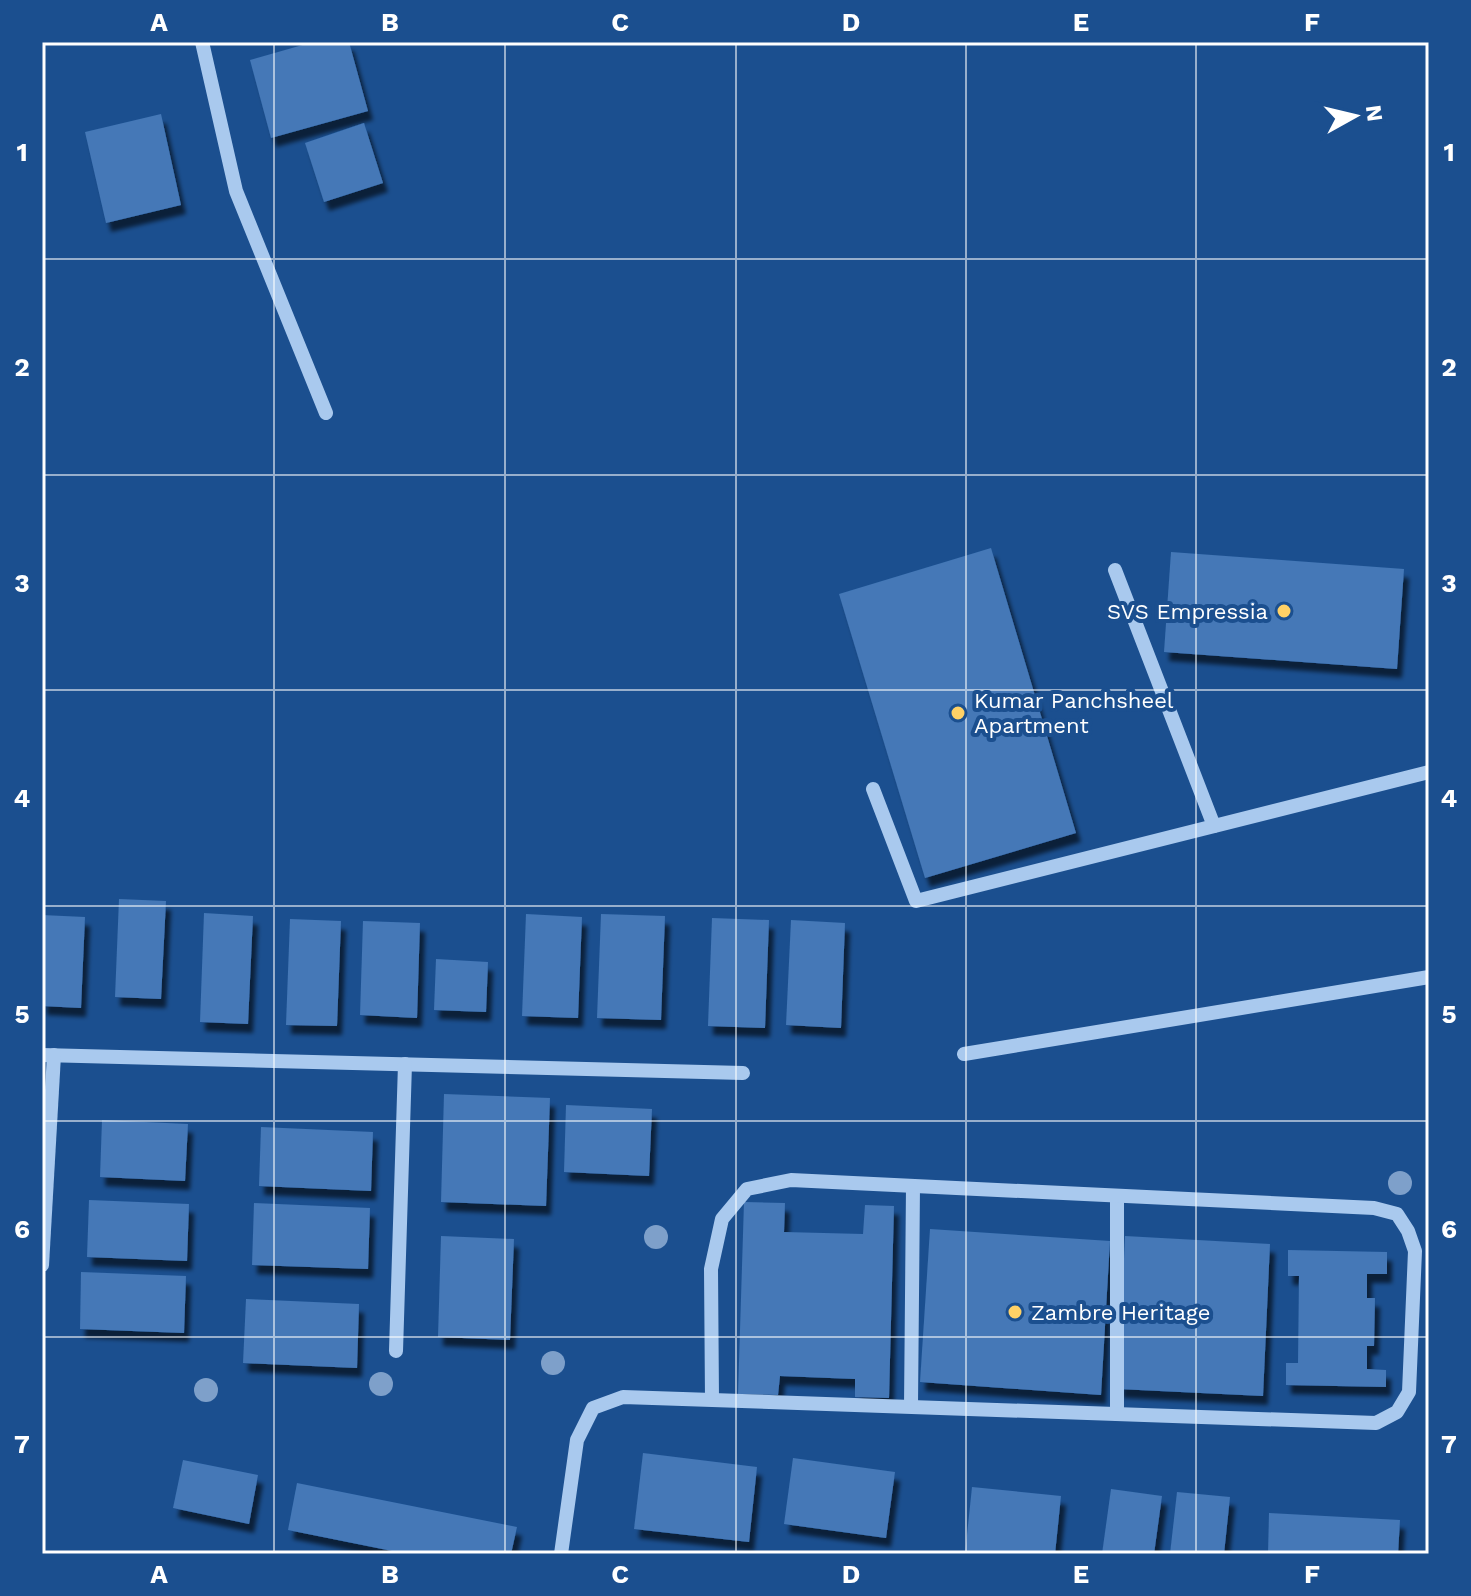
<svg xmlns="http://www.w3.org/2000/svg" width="1471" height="1596" font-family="'Work Sans',sans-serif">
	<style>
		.building { fill: #4478b7; filter: url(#shadow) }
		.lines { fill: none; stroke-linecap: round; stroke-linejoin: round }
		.minor { stroke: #a9c9ee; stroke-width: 14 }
		.tree { fill: #7ea0ca }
		.grid { fill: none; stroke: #fff; stroke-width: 2; stroke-opacity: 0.55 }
		.poi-dot { fill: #ffd166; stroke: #1b4f8f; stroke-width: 3 }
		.labels { text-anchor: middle; stroke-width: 8; stroke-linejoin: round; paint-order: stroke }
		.poi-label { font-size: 22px; fill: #fff; stroke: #1b4f8f; text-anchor: start }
		.neatline { fill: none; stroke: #fff; stroke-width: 3 }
		.grid-label { font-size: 26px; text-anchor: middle; font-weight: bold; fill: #fff }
	</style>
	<defs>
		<filter id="shadow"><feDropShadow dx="5" dy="9" stdDeviation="2" flood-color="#0009"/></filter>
	</defs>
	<rect width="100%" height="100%" fill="#1b4f8f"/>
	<g class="building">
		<path d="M313 42H349L368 111 271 138 250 60Z"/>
		<path d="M161 114 181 205 106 223 85 132Z"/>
		<path d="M364 123 383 183 324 202 305 143Z"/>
		<path d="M991 548 1076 833 925 878 839 594Z"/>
		<path d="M1171 552 1404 569 1397 669 1164 652Z"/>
		<path d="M119 899 166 901 161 999 115 997Z"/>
		<path d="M204 913 253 916 248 1024 200 1022Z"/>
		<path d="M526 914 582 917 578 1018 522 1016Z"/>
		<path d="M601 914 665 916 661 1020 597 1018Z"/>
		<path d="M42 915 85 917 81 1008 42 1006Z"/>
		<path d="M712 918 769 920 765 1028 708 1026Z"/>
		<path d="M290 919 341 921 337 1026 286 1025Z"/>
		<path d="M791 920 845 923 841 1028 786 1025Z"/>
		<path d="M363 921 420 923 417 1018 360 1015Z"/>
		<path d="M436 959 488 962 486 1012 434 1010Z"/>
		<path d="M444 1094 550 1098 546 1206 441 1202Z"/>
		<path d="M566 1105 652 1109 649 1176 564 1172Z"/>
		<path d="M102 1120 188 1124 185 1181 100 1177Z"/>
		<path d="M261 1127 373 1132 371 1191 259 1186Z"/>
		<path d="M89 1200 189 1204 187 1261 87 1257Z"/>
		<path d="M744 1202 785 1203 784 1232 863 1234 865 1205 894 1206 889 1398 855 1397V1379L780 1376 778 1395 738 1394Z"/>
		<path d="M254 1203 370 1208 368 1269 252 1265Z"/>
		<path d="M930 1229 1110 1241 1101 1395 920 1382Z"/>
		<path d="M441 1236 514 1239 510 1340 438 1337Z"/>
		<path d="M1125 1236 1270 1244 1263 1396 1118 1389Z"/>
		<path d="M1288 1250 1387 1252V1274H1367V1298H1375L1374 1346H1367V1369L1386 1370V1387L1286 1385V1363H1298L1299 1276H1288Z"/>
		<path d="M81 1272 186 1276 184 1333 80 1329Z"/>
		<path d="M246 1299 359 1304 357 1368 243 1363Z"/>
		<path d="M643 1453 757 1467 749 1542 634 1529Z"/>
		<path d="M793 1458 895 1472 886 1538 784 1524Z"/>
		<path d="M183 1460 258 1475 249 1524 173 1508Z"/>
		<path d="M297 1483 517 1527 511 1554H407L288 1530Z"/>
		<path d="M972 1487 1061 1496 1055 1554H965Z"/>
		<path d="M1111 1489 1162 1496 1154 1554H1102Z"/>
		<path d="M1177 1492 1230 1497 1224 1554H1170Z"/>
		<path d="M1269 1513 1400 1520 1398 1554H1268Z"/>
	</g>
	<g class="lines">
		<g class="minor">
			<path d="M202 42 236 191 326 413"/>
			<path d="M1115 570 1214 826"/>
			<path d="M873 789 916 901 1429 772"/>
			<path d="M964 1054 1429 977"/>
			<path d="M42 1055 743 1073"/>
			<path d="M42 1265 54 1055"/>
			<path d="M396 1351 405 1064"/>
			<path d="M911 1406 913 1186"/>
			<path d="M1117 1414V1196"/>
			<path d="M561 1554 577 1440 593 1408 623 1397 1376 1423 1397 1412 1409 1392 1415 1251 1408 1231 1397 1214 1374 1208 791 1180 747 1189 722 1219 711 1269 712 1399"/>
		</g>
	</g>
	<g class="tree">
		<circle cx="1400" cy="1183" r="12"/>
		<circle cx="656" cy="1237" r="12"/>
		<circle cx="553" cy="1363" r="12"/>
		<circle cx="381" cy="1384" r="12"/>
		<circle cx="206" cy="1390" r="12"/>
	</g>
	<path class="grid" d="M274 42V1554M505 42V1554M736 42V1554M966 42V1554M1196 42V1554M42 259H1429M42 475H1429M42 690H1429M42 906H1429M42 1121H1429M42 1337H1429"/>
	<g class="poi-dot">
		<circle cx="1284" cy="611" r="8"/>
		<circle cx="958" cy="713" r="8"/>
		<circle cx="1015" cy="1312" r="8"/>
	</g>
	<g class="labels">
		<g class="poi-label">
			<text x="1268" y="619" text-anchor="end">SVS Empressia</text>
			<text x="974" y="708">Kumar Panchsheel<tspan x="974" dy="25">Apartment</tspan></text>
			<text x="1031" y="1320">Zambre Heritage</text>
		</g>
	</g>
	<rect width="1471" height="1596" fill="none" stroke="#1b4f8f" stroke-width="88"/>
	<g transform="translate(1355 116) rotate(82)" stroke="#1b4f8f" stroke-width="6" paint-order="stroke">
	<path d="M0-6L14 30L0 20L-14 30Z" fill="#ffffff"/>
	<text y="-12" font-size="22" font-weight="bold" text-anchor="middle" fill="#ffffff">N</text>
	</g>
	<rect x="44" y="44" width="1383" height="1508" class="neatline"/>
	<g class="grid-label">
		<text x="159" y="31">A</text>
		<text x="390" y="31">B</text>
		<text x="620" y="31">C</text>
		<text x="851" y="31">D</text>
		<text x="1081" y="31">E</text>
		<text x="1312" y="31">F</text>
		<text x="22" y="161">1</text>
		<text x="1449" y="161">1</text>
		<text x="22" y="376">2</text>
		<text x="1449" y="376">2</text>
		<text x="22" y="592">3</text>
		<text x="1449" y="592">3</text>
		<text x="22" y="807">4</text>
		<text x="1449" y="807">4</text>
		<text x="22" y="1023">5</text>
		<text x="1449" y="1023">5</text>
		<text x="22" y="1238">6</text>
		<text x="1449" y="1238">6</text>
		<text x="22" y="1453">7</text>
		<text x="1449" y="1453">7</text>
		<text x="159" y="1583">A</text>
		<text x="390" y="1583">B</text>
		<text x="620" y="1583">C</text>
		<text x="851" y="1583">D</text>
		<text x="1081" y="1583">E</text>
		<text x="1312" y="1583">F</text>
	</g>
</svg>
